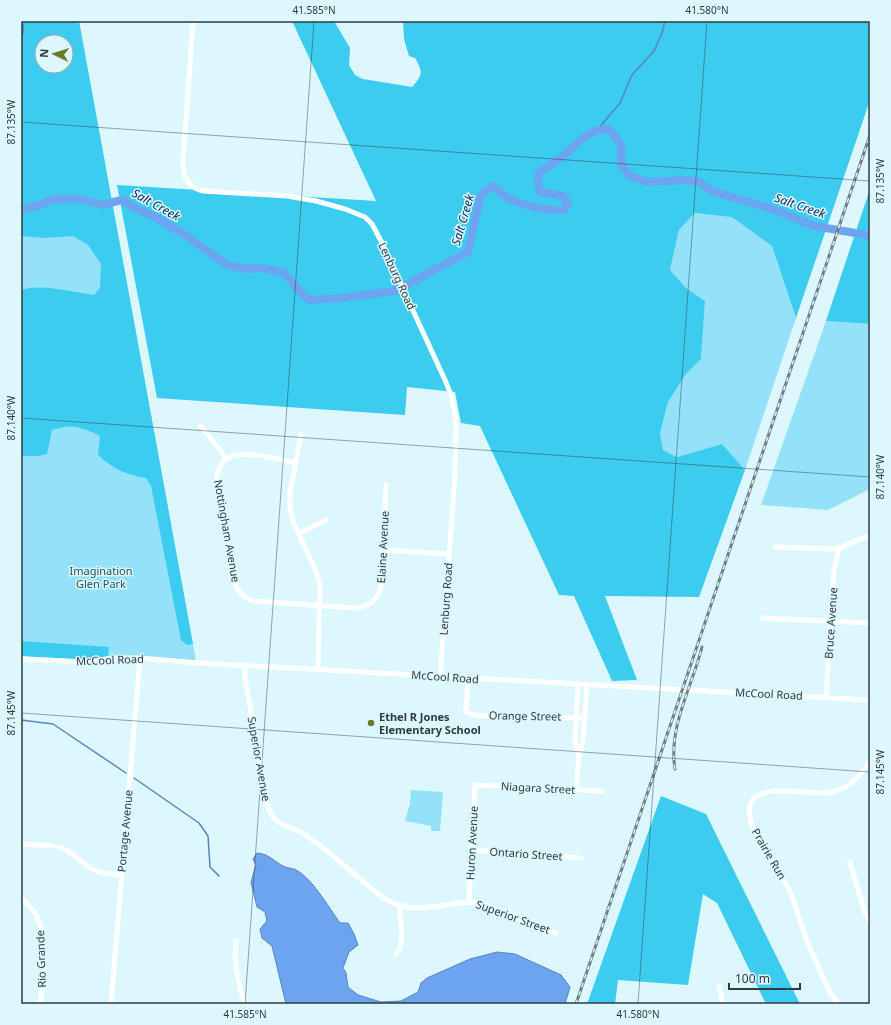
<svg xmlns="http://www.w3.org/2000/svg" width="891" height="1025" font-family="'Noto Sans',sans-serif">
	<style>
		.green { fill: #93e2f9; fill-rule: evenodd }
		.forest { fill: #3cccef; fill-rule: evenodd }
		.water { fill: #6da4f0; stroke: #5a84bb }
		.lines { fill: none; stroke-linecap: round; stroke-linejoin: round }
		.stream { stroke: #5a84bb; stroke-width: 1.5 }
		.river { stroke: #6da4f0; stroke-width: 8 }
		.minor { stroke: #fff; stroke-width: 5 }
		.rail-casing { stroke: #6f8186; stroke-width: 3 }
		.rail { stroke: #ddf7fe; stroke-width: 1.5; stroke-dasharray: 4.5; stroke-linecap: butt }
		.ticks { fill: none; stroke: #2e3b3e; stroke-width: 1; stroke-opacity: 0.45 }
		.poi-dot { fill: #697c2b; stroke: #ddf7fe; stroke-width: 1.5 }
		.labels { text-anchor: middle; stroke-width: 3; stroke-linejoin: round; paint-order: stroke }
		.street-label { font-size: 11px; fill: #2e3b3e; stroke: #ddf7fe }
		.park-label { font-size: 11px; fill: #195361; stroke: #ddf7fe }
		.poi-label { font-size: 11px; font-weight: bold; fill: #2e3b3e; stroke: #ddf7fe; text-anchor: start }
		.water-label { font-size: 12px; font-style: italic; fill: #032958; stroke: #ddf7fe }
		.neatline { fill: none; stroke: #2e3b3e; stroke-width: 1.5 }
		.ticks-label { font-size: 10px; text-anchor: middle; fill: #2e3b3e }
	</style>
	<rect width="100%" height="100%" fill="#ddf7fe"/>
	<g class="green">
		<path d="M21 21H79L196 661 115 656H21ZM42 42H66V66H42Z"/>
		<path d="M695 213 732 216 772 246 796 318 745 470 722 444 677 457 663 450 660 433 668 402 686 374 701 359 705 301 686 288 670 270 679 230Z"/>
		<path d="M826 321 870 324V489L828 510 761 505Z"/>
		<path d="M411 790 443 792 440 831H431V826L405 821 410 804Z"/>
	</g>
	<g class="forest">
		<path d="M21 21H79L193 644 187 645 181 640 151 486 146 478C127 475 113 469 98 455L100 436C90 431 76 425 65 427 61 427 56 429 52 430L47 454 38 456H21V291C36 282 76 293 94 295L100 288 101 264 88 245 73 236 45 238 21 236ZM42 42H66V66H42Z"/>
		<path d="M292 21H334L350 48 349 65 355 75 363 79 412 87C423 75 423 72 415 58L409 56 404 39 403 21H870V100L796 318 772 246 732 217 695 213 679 230 670 270 686 288 705 301 701 359 686 374 668 402 660 433 663 450 677 457 722 444 745 470 699 597 605 596 637 680 612 681 574 596 559 595 480 426 461 423 455 392 407 387 405 415 157 398 117 185 376 201Z"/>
		<path d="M870 189V324L826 321Z"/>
		<path d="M21 641 109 647 108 656 89 660 21 656Z"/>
		<path d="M661 796 706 814 800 1004H766L717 903 703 894 688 985 618 980 615 1004H587Z"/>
	</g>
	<path class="water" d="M257 853C270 854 274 862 285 867 287 868 291 868 294 869 310 875 330 909 340 923H348L354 934 358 945 349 952 343 968 346 973 348 987 358 995 381 1002 401 1001 418 992 421 983 427 978 470 959 497 952 515 954 561 975 570 987 565 1004H286L272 946 262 938 260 929 267 921 265 912 257 907 251 882 256 865 253 859Z"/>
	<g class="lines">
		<g class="stream">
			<path d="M21 37C25 31 23 27 22 21"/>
			<path d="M597 130 620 103 632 75 654 51 662 33 665 21"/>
			<path d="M21 720 53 724 126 773"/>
			<path d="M134 778 199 823 208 836 210 867 219 876"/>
		</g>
		<path class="river" d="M21 209 37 206 53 199H82L101 205 122 200 135 208 157 218 185 235 228 265 245 269 262 268 284 273 297 288 309 300 341 298 395 291 468 252 481 194 493 186C498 190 503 195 508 198 524 206 546 211 564 210L568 203 563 196 540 192 538 184 539 173 562 157 583 138 597 130 608 129C621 141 623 146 621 164L629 175 635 178 647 182 687 180 699 182 711 191 772 209 814 226 867 235 870 234"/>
		<g class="minor">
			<path d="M193 21 183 161C182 176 187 187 203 191L287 196 316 201 345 209 365 217 372 224 381 241 445 380 451 395 455 414 456 426 455 475 440 677"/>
			<path d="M200 425 227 459"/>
			<path d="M301 435 290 492V509L294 524 316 571 320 585 318 669"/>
			<path d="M296 463C269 458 217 438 216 483L234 580C237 591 242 597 253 601L354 608C368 607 378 601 381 586L386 485"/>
			<path d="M298 534 326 520"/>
			<path d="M775 547 833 549C846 548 856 538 870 536"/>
			<path d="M383 550 449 554"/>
			<path d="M762 618 870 623"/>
			<path d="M21 659 87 662 116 658H140L199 663 870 700"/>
			<path d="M245 665V678L267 803C274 829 288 823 307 836 327 849 345 867 364 882 374 891 385 901 399 905 427 914 455 898 483 904L555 933"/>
			<path d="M468 678 466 712 475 715 489 716 585 718"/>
			<path d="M578 684 575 741 578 755"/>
			<path d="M826 697 834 570 839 548"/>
			<path d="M576 790 579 756 583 742 587 684"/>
			<path d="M21 844C34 846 48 843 61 848 71 851 77 859 86 865 96 873 109 874 121 875"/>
			<path d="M472 850 581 858"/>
			<path d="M850 862 865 913 870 922"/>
			<path d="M21 897 36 914 42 930 44 977 40 1004"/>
			<path d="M469 902 475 785 602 791"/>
			<path d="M236 941C233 963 238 984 245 1004"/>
			<path d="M396 954C406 946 400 918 399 905"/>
			<path d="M719 986 723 1004"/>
			<path d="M111 1004 140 658"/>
			<path d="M839 1004 830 993 808 944 790 891 753 828C732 772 806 798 832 792 850 788 859 776 870 762"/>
		</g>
		<g class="rail-casing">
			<g id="rail">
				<path d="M675 769C668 727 692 687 702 647"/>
				<path d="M576 1004 870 135"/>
			</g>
		</g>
		<use href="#rail" class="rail"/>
	</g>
	<path class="ticks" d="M21 122 870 181M21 418 870 477M21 713 870 772M245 1004 314 21M638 1004 707 21"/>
	<circle class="poi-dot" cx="371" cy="723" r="4"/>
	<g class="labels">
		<g class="street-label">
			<text transform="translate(397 276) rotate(65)" y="4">Lenburg Road</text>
			<text transform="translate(227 531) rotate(80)" y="4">Nottingham Avenue</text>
			<text transform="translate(383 547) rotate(-87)" y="4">Elaine Avenue</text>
			<text transform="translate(446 599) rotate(-86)" y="4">Lenburg Road</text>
			<text transform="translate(831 623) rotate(-86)" y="4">Bruce Avenue</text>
			<text transform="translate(110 660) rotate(-2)" y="4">McCool Road</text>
			<text transform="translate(445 677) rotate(4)" y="4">McCool Road</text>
			<text transform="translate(769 694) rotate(3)" y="4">McCool Road</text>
			<text transform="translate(525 716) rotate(1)" y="4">Orange Street</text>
			<text transform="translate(259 759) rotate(80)" y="4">Superior Avenue</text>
			<text transform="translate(538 788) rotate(3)" y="4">Niagara Street</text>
			<text transform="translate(125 831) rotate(-85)" y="4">Portage Avenue</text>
			<text transform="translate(472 843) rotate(-87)" y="4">Huron Avenue</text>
			<text transform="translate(526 854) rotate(4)" y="4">Ontario Street</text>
			<text transform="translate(769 854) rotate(60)" y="4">Prairie Run</text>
			<text transform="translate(513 917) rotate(20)" y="4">Superior Street</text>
			<text transform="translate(41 959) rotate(-92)" y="4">Rio Grande</text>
		</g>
		<g class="park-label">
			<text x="101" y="575">Imagination<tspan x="101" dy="13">Glen Park</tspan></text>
		</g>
		<g class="poi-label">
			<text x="379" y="721">Ethel R Jones<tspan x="379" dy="13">Elementary School</tspan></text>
		</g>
		<g class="water-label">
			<text transform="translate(156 205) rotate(29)" y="4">Salt Creek</text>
			<text transform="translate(800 206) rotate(19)" y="4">Salt Creek</text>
			<text transform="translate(463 220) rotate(-74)" y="4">Salt Creek</text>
		</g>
	</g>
	<rect width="891" height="1025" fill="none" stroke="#ddf7fe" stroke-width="44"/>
	<g transform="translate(54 54) rotate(274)"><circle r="19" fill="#ddf7fe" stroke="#97acb1"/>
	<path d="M0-3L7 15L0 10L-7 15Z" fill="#697c2b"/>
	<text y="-6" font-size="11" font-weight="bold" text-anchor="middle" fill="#2e3b3e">N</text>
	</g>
	<path d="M729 983v6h71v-6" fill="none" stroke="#2e3b3e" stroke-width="2"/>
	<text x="735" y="983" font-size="12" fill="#2e3b3e" stroke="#ddf7fe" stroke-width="3" paint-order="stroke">100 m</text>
	<rect x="22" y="22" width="847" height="981" class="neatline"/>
	<g class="ticks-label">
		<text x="314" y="14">41.585°N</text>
		<text x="707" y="14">41.580°N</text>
		<text transform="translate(11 122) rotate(-90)" y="4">87.135°W</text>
		<text transform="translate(880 181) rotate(-90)" y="4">87.135°W</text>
		<text transform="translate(11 418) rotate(-90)" y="4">87.140°W</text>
		<text transform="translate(880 477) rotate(-90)" y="4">87.140°W</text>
		<text transform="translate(11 713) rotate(-90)" y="4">87.145°W</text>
		<text transform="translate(880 772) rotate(-90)" y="4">87.145°W</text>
		<text x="245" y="1018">41.585°N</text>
		<text x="638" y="1018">41.580°N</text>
	</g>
</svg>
